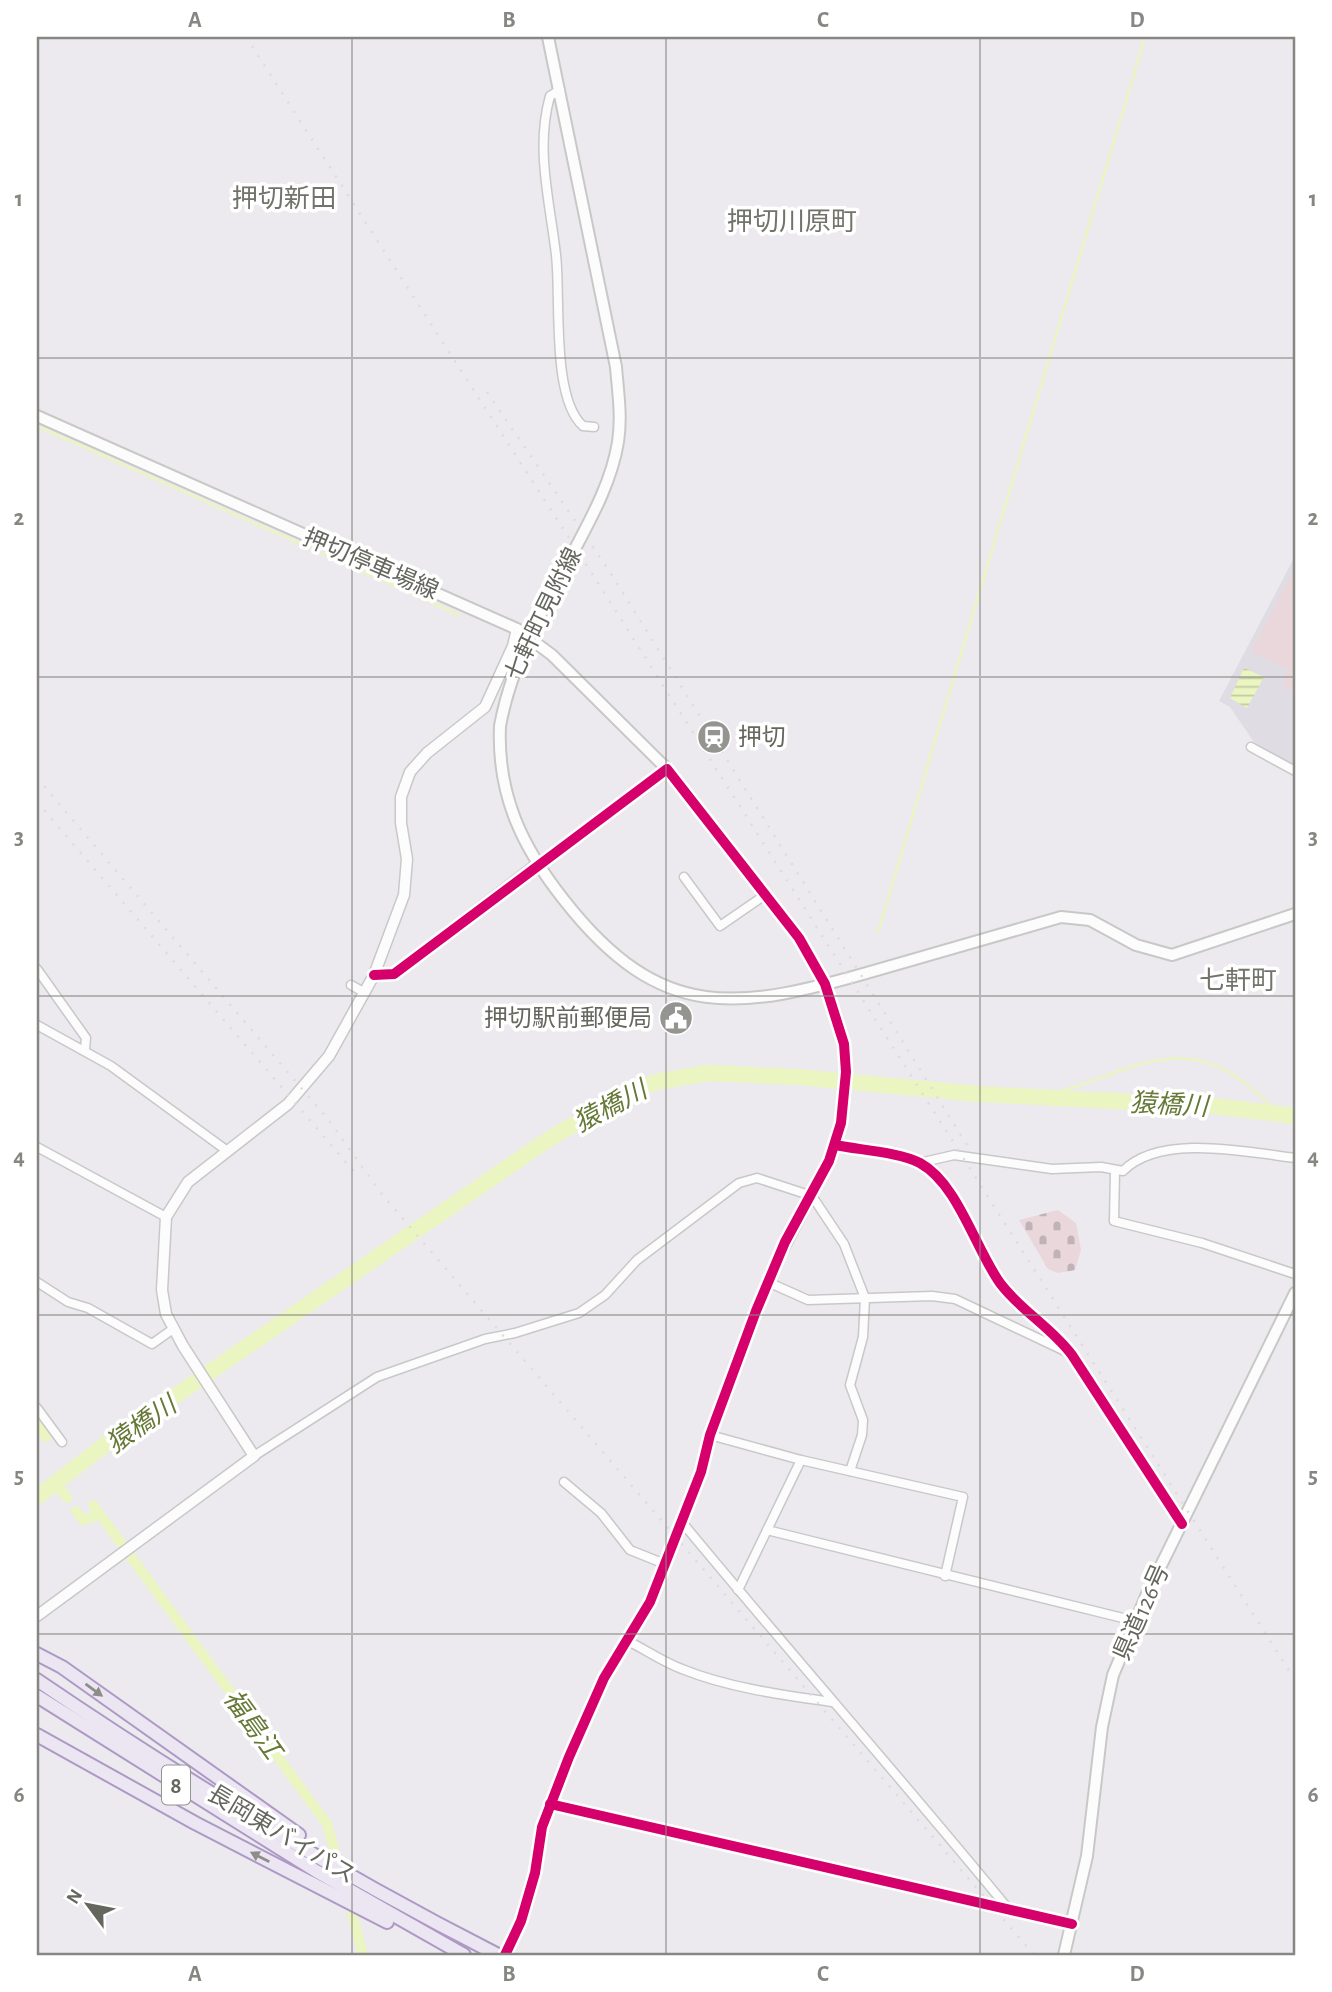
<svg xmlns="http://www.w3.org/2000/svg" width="1332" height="1992" font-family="'Alegreya Sans','Noto Sans JP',sans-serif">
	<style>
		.education { fill: #dfdce3 }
		.green { fill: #e9d7dc }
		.cemetery { fill: url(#cemetery-stones) }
		.water { fill: url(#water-rules) }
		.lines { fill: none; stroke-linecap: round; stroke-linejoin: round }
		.stream { stroke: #ebf5c1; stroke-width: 2.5 }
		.canal { stroke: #ebf5c1; stroke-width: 10 }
		.river { stroke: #ebf5c1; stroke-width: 16 }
		.minor-tunnel { stroke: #cac9ca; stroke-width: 8; stroke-dasharray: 8 4; stroke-linecap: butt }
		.minor-casing { stroke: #c9c8c9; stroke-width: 11 }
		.tertiary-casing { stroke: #c9c8c9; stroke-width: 13 }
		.secondary-casing { stroke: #c8c8c7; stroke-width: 14 }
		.trunk-casing { stroke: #ad99c5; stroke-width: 16 }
		.minor { stroke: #fcfcfc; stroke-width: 8 }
		.tertiary { stroke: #fcfcfc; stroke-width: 10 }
		.secondary { stroke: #fcfcfc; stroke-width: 10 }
		.trunk { stroke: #ece6f2; stroke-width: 12 }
		.rail { stroke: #dddcdd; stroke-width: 2.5; stroke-dasharray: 2 9; stroke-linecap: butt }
		.secondary-bridge-casing { stroke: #c8c8c7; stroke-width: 14; stroke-linecap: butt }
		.secondary-bridge { stroke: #fcfcfc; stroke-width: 10 }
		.cycleway-casing { stroke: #fff; stroke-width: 15 }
		.cycleway { stroke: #d6006c; stroke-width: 10 }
		.oneway { fill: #8e8d8b }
		.grid { fill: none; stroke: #868782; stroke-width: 2; stroke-opacity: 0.55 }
		.labels { text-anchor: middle; stroke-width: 7; stroke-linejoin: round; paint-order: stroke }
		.shield { fill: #fff; stroke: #93958f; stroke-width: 2 }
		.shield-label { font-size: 23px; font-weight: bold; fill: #65675f }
		.street-label { font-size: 24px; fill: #65675f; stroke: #fff }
		.poi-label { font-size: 24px; fill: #65675f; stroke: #fff; text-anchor: start }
		.neighbourhood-label { font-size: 26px; fill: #72746b; stroke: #fff }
		.water-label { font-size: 26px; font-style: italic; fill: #667937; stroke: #fff }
		.neatline { fill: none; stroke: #868782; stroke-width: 2.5 }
		.grid-label { font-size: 23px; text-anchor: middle; font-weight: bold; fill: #868782 }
	</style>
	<defs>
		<pattern id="cemetery-stones" width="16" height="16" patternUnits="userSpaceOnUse" patternTransform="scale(1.75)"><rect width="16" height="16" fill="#e9d7dc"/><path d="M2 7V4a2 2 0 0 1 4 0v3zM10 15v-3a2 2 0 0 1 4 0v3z" fill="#c0b2b6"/></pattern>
		<pattern id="water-rules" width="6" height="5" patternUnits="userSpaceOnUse" patternTransform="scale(1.75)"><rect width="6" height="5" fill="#ebf5c1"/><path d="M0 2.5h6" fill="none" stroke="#c2caa0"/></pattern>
	</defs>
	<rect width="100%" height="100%" fill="#eceaee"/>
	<path class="education" d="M1295 556V766L1256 745 1230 707 1219 701Z"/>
	<path class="green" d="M1295 567V694L1282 684 1289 670 1251 652Z"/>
	<path class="cemetery" d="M1058 1210 1076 1223 1081 1250 1075 1270 1058 1273 1048 1269 1019 1220Z"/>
	<path class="water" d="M1244 668 1264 677 1247 708 1230 698Z"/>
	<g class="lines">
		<g class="stream">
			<path d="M37 426 459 615"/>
			<path d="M878 932 1145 37"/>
			<path d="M1022 1097C1092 1097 1155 1031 1229 1072 1248 1083 1265 1102 1283 1115"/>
		</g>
		<g class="canal">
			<path d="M37 1423 46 1437"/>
			<path d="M55 1481 67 1498"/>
			<path d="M93 1505 327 1824 341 1874"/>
			<path d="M76 1511 83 1520 99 1515"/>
			<path d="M348 1898 363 1955"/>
		</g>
		<path class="river" d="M37 1497 114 1438 543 1143 621 1096 656 1082 708 1073 798 1077 978 1094 1215 1106 1295 1116"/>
		<path class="minor-tunnel" d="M669 1552 677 1530"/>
		<g class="minor-casing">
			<g id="minor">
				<path d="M560 90 550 96C535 149 550 202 556 255 561 297 551 398 583 426L594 427"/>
				<path d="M1251 747 1295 771"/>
				<path d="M536 865 667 769"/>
				<path d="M684 877 720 926 765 895"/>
				<path d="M37 969 86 1038 85 1049"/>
				<path d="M351 985 365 993"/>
				<path d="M37 1025 111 1066 226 1150"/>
				<path d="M835 1145C859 1150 899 1152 920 1163 958 1184 975 1248 1000 1283 1020 1310 1051 1327 1072 1355L1182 1524"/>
				<path d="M37 1147 166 1217"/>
				<path d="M919 1163 954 1155 1052 1169 1101 1167 1123 1171C1160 1133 1247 1152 1295 1158"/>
				<path d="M1115 1170 1114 1221 1202 1243 1295 1274"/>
				<path d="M37 1282 68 1302 88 1308 152 1344 173 1329"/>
				<path d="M770 1283 808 1300 932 1296 955 1299 1069 1353"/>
				<path d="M37 1408 62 1442"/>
				<path d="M710 1435 801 1460 963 1497 945 1576"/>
				<path d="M254 1456 377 1377 485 1339 515 1333 579 1313 605 1295 637 1260 739 1183 757 1178 812 1196 844 1244 865 1298 863 1337 850 1385 863 1420 862 1435 850 1471"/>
				<path d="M564 1482 601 1513 630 1550 665 1564"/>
				<path d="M681 1521C789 1652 902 1779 1010 1911"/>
				<path d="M677 1530C684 1510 695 1491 701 1471 717 1418 734 1365 754 1314 800 1199 886 1116 825 984"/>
				<path d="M767 1530 1135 1621"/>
				<path d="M738 1590 801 1460"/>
				<path d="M628 1641C646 1650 663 1662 682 1669 729 1688 783 1695 832 1702"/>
				<path d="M550 1804 1072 1924"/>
				<path d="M505 1955 521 1921 535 1873 542 1827 569 1757 604 1678 650 1602 669 1552"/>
			</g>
		</g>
		<g class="tertiary-casing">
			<g id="tertiary">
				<path d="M667 769 799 938 825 984"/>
				<path d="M374 975 394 974 536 865"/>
				<path d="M37 1616 254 1456 183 1346 166 1314 162 1290 166 1217 188 1182 288 1104 329 1056 374 975 404 895 407 859 401 823V797L410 772 427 753 485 707 513 646 517 629"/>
			</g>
		</g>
		<g class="secondary-casing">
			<g id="secondary">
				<path d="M548 37 616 367"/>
				<path d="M37 416 517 629 552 655 667 769"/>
				<path d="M500 726C497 795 522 847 564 900 662 1025 739 1010 877 970 938 953 1000 934 1061 917L1090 920 1136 945 1172 955 1295 914"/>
				<path d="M1064 1955 1087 1856 1102 1727 1113 1675 1147 1594 1295 1293"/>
			</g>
		</g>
		<g class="trunk-casing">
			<g id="trunk">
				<path d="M37 1654 62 1667 299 1835"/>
				<path d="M37 1680C184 1780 339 1874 498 1955"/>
				<path d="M37 1696 316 1871 464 1955"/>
				<path d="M37 1735 195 1823 387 1922"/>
			</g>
		</g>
		<use href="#minor" class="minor"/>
		<use href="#tertiary" class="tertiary"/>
		<use href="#secondary" class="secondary"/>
		<use href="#trunk" class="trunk"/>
		<g class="rail">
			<path d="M246 37 598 583 1295 1680"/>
			<path d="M487 392 610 572 967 1145"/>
			<path d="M37 778 331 1123 380 1192 1034 1955"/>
			<path d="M37 802 356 1174"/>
		</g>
		<g class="secondary-bridge-casing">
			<path id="secondary-bridge" d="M500 726C512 660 546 604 577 545 594 513 612 479 618 442 622 417 618 392 616 367"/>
		</g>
		<use href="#secondary-bridge" class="secondary-bridge"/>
		<g class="cycleway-casing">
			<g id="cycleway">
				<path d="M374 975 394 974 667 769 799 938 825 984 844 1044 846 1072 841 1123 829 1161 785 1242 756 1311 710 1435 701 1472 650 1602 604 1678 569 1757 542 1827 535 1873 521 1921 505 1955"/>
				<path d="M835 1145C859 1150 899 1152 920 1163 958 1184 975 1248 1000 1283 1020 1310 1051 1327 1072 1355L1182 1524"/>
				<path d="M550 1804 1072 1924"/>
			</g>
		</g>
		<use href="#cycleway" class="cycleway"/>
	</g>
	<defs><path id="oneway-solid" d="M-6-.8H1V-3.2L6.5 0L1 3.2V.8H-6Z" transform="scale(1.75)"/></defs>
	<g class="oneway">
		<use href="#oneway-solid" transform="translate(94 1690) rotate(36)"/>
		<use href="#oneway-solid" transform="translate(260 1857) rotate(-153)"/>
	</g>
	<path class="grid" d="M352 37V1955M666 37V1955M980 37V1955M37 358H1295M37 677H1295M37 996H1295M37 1315H1295M37 1634H1295"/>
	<defs>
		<g id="station-disc" transform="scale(1.75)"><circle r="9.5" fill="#949591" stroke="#fff"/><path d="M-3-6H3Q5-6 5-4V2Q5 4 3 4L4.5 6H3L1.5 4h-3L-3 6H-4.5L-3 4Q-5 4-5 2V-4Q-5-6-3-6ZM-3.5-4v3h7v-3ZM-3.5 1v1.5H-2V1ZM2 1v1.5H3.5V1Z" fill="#fff"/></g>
		<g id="civic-disc" transform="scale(1.75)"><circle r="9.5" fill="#949591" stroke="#fff"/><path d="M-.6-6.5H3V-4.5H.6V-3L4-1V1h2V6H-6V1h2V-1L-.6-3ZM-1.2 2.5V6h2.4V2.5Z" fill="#fff"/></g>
	</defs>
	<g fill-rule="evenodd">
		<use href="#station-disc" x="714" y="737"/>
		<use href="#civic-disc" x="676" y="1018"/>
	</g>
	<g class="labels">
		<rect class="shield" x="162" y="1765.5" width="28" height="39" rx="5"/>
		<g class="shield-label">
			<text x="176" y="1793">8</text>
		</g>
		<g class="street-label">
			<text transform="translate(371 564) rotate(23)" y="8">押切停車場線</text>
			<text transform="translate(543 614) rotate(-64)" y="8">七軒町見附線</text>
			<text transform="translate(1141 1612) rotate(-66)" y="8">県道126号</text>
			<text transform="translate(282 1834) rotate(31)" y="8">長岡東バイパス</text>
		</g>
		<g class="poi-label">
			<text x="738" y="745">押切</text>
			<text x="652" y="1026" text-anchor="end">押切駅前郵便局</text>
		</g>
		<g class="neighbourhood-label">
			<text x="284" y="207">押切新田</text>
			<text x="792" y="230">押切川原町</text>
			<text x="1238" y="989">七軒町</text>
		</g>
		<g class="water-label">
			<text transform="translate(1169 1104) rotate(3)" y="9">猿橋川</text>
			<text transform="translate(610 1106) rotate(-28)" y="9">猿橋川</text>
			<text transform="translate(141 1424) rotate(-35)" y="9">猿橋川</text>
			<text transform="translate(253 1724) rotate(54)" y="9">福島江</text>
		</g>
	</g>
	<rect width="1332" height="1992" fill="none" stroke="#ffffff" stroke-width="77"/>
	<g transform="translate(88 1905) rotate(302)" stroke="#ffffff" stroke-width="5" paint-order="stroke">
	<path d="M0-5L12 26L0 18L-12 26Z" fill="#65675f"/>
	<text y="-10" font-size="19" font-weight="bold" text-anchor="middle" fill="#65675f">N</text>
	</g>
	<rect x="38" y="38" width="1256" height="1916" class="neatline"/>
	<g class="grid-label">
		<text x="195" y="27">A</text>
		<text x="509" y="27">B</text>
		<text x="823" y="27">C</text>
		<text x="1137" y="27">D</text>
		<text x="19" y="206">1</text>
		<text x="1313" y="206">1</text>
		<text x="19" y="525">2</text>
		<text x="1313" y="525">2</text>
		<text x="19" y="844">3</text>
		<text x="1313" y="844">3</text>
		<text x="19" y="1164">4</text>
		<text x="1313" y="1164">4</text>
		<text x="19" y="1483">5</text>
		<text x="1313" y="1483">5</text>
		<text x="19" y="1802">6</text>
		<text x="1313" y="1802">6</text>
		<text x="195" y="1981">A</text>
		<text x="509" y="1981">B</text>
		<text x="823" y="1981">C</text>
		<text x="1137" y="1981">D</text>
	</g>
</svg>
